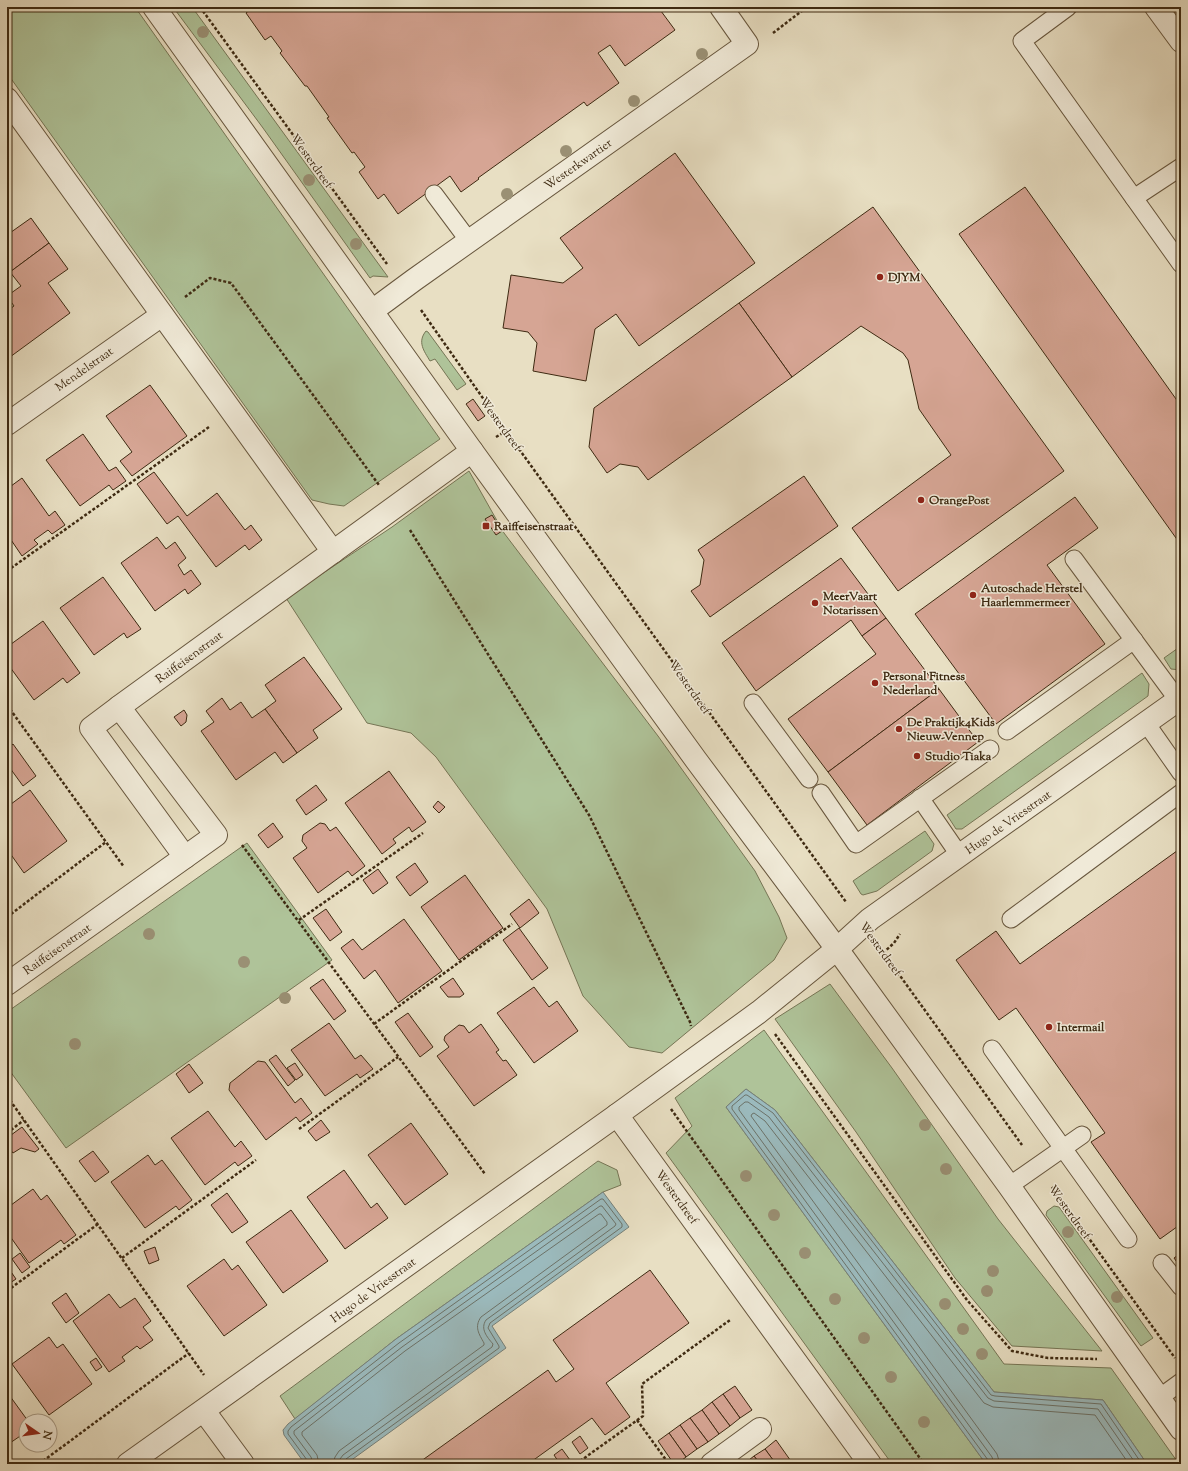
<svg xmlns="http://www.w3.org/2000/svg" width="1188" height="1471" font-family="'Sorts Mill Goudy',serif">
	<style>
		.green { fill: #afc399; stroke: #767656 }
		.water { fill: #9bbabd; stroke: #768079 }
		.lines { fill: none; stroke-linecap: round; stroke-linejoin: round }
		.shore { stroke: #6c7268; stroke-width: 1 }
		.building { fill: #d6a594; stroke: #3e2a12 }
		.service-casing { stroke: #68573e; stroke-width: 19 }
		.minor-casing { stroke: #68573e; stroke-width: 24 }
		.tertiary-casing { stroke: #68573e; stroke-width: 24 }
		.path { stroke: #3e2a12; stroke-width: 2.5; stroke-dasharray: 3 2; stroke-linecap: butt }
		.service { stroke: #f0ead8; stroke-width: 17 }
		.minor { stroke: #f0ead8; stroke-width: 22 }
		.tertiary { stroke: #f0ead8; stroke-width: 22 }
		.tree { fill: #9a9074 }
		.poi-dot { fill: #8f2418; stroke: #f0ead8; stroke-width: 1.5 }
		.labels { text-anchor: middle; stroke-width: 3; stroke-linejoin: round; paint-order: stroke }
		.street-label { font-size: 12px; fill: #3e2a12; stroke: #f0ead8 }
		.poi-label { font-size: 12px; font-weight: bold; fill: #3e2a12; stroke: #f0ead8; text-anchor: start }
	</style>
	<rect width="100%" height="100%" fill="#e8dfc3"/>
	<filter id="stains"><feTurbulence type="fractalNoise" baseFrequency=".005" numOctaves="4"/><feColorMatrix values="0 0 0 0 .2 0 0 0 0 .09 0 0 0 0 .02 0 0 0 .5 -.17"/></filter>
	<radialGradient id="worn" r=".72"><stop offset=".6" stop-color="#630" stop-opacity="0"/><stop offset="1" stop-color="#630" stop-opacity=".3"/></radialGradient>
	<g class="green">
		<path d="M7 7H135L440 439 344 506 329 504 312 500 7 73Z"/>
		<path d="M173 7H192L388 277 373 276 370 278 263 128Z"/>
		<path d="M426 331 428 332 466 384 457 390 435 359 430 361C424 351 417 342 426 331Z"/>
		<path d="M469 471 504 533 658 736 755 871 779 917 787 938 774 960 662 1053 629 1047 583 996 547 909 436 757 411 733 367 723 286 598 392 527Z"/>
		<path d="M1181 646V670L1171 669 1164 658Z"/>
		<path d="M1142 673 1149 684 1148 696 962 829H956L947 815Z"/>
		<path d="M925 831 934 844 932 851 877 891 863 895 861 894 853 881Z"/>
		<path d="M247 843 332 960 66 1148 7 1067V1012Z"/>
		<path d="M830 984 892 1068 998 1219 1102 1351 1012 1346 955 1278 856 1132 775 1019Z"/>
		<path d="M764 1030 1004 1364 1111 1368 1179 1464H1147L1103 1400 994 1392 775 1110 746 1089 726 1107 986 1464H892L666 1153 692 1126 675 1098Z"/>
		<path d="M598 1161 617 1170 621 1185 603 1192 396 1339 295 1419 280 1396Z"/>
		<path d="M1054 1206 1059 1207 1153 1338 1141 1346 1046 1215 1047 1211Z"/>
	</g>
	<g class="water">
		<path d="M746 1089 775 1110 994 1392 1103 1400 1147 1464H986L726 1107Z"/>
		<path d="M603 1192 629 1227 492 1326 506 1348 346 1464H305L284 1435 283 1430 288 1424 396 1339Z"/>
	</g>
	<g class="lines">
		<g class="shore">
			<path d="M308 1464 307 1460 288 1434V1431L291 1427 399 1343 601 1199H603L622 1224V1227L490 1323 488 1328 499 1346V1348L346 1459 344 1464"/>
			<path d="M313 1464 311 1457 294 1434V1431L402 1347 600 1206H602L616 1224 615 1226 486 1320C480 1329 487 1337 493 1344L492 1347 343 1455 340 1459 339 1464"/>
			<path d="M319 1464 317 1455 302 1435V1432L405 1351 599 1214H601L607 1222V1225L481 1317C474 1327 479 1334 484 1343V1345L339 1451 335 1457 333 1464"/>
			<path d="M989 1464 988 1460 732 1109V1106L745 1095H747L773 1113 991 1395 995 1396 1101 1404 1142 1464"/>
			<path d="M994 1464 992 1457 739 1110V1107L745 1102H748L769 1117 988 1398 994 1401 1098 1409 1136 1464"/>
			<path d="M1000 1464 997 1454 751 1116 752 1114 754 1113 765 1121 984 1403 993 1407 1095 1415 1129 1464"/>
		</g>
	</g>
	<g class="building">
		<path d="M250 7H648L651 10 656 7H658L675 30 625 66 610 45 598 53 619 83 587 106 584 102 478 178 479 179 461 192 450 176 398 214 384 194 378 199 359 172 365 167 354 152 352 153 327 118 329 117 307 86H305L280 53 282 51 271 36 265 40 246 13 251 9Z"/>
		<path d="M675 153 755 263 639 346 616 314 595 329 586 381 533 371 537 343 528 332 503 328 511 275 563 283 583 268 560 238Z"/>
		<path d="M1025 187 1181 406V545L959 234Z"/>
		<path d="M873 207 1064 471 898 591 852 528 951 455 919 409 908 360 903 353 861 326 792 377 739 303Z"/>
		<path d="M31 218 49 243 10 272 7 268V235Z"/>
		<path d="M49 243 68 269 48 283 70 313 10 357 7 353V311L14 306 7 296 21 286 10 272Z"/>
		<path d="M739 303 792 377 648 480 638 467 620 464 607 473 589 447 594 408Z"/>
		<path d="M150 385 187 436 132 476 120 461 132 452 106 416Z"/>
		<path d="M473 399 485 416 478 421 466 404Z"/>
		<path d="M83 434 109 471 116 467 126 481 113 490 109 485 80 506 46 460Z"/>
		<path d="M154 472 187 516 217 493 245 530 251 525 262 540 249 550 245 545 216 567 178 516 167 524 137 484Z"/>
		<path d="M804 476 838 526 710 617 691 591 700 585 704 560 698 550Z"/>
		<path d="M22 478 49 516 55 511 65 525 52 534 48 530 34 540 38 544 22 556 7 534V489Z"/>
		<path d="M1075 497 1098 528 1047 565 1105 644 996 724 915 614Z"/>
		<path d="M492 515 502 531 496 535 485 519Z"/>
		<path d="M157 537 166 549 175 542 186 558 178 565 184 575 191 570 201 584 188 594 185 589 155 611 121 563Z"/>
		<path d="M841 558 886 618 862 636 851 620 756 691 722 643Z"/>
		<path d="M103 577 141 629 127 638 124 633 94 655 60 608Z"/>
		<path d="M886 618 939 689 828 772 788 719 876 654 862 636Z"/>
		<path d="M43 621 80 673 67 683 63 678 34 700 7 663V647Z"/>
		<path d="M304 657 342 709 313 730 318 738 297 753 265 709 276 701 265 685Z"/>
		<path d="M939 689 978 742 867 825 828 772Z"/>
		<path d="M222 698 230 710 241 702 252 718 265 709 297 753 283 763 275 752 236 780 201 731 214 722 206 711Z"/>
		<path d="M184 710 187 715 186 722 181 726 174 717Z"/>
		<path d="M13 744 36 776 23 786 7 764V749Z"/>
		<path d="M389 771 426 822 412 832 409 827 393 839 396 843 382 854 345 803Z"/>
		<path d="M316 785 327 800 306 815 296 800Z"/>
		<path d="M30 790 67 841 24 873 7 849V807Z"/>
		<path d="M438 801 445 807 439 813 433 807Z"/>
		<path d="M273 823 283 837 268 848 258 835Z"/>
		<path d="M320 823 325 824 330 831 336 827 365 866 352 876 348 871 318 893 293 858 307 848 302 841 303 835Z"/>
		<path d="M1181 848V1224L1160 1239 1091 1142 1105 1133 1016 1008 999 1020 956 960 996 931 1020 964Z"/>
		<path d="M415 863 428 882 410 896 396 877Z"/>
		<path d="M378 869 388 883 373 894 363 880Z"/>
		<path d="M465 875 503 928 459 960 421 907Z"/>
		<path d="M529 899 539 913 520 928 510 914Z"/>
		<path d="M326 909 342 932 330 941 313 918Z"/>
		<path d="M404 919 442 971 398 1003 375 970 364 979 341 948 353 939 362 950Z"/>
		<path d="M519 928 548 968 532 980 503 940Z"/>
		<path d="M453 978 464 994 460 997H448L440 987Z"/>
		<path d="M323 979 346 1011 334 1020 310 988Z"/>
		<path d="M534 987 549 1007 557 1001 578 1031 534 1063 497 1013Z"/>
		<path d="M408 1013 433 1047 420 1057 395 1022Z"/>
		<path d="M329 1023 355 1059 361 1055 373 1069 360 1078 357 1074 325 1096 291 1050Z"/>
		<path d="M481 1024 499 1050 496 1052 503 1061 506 1060 517 1075 474 1106 437 1056 449 1047 444 1040 445 1036 459 1025 464 1026 469 1033Z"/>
		<path d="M276 1055 295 1080 288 1086 269 1060Z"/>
		<path d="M258 1061 265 1062 295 1103 301 1098 312 1113 300 1122 296 1117 266 1140 229 1090 230 1083Z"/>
		<path d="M295 1063 303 1075 296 1080 287 1068Z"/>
		<path d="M189 1064 203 1083 189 1093 176 1074Z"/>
		<path d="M208 1111 235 1147 241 1141 252 1156 238 1166 235 1162 205 1185 171 1138Z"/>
		<path d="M321 1120 330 1132 316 1141 308 1131Z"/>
		<path d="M411 1123 448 1174 405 1205 368 1155Z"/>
		<path d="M22 1127 39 1149 35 1152 21 1148 13 1153 7 1145V1138Z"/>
		<path d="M93 1151 109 1172 95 1182 79 1161Z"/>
		<path d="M148 1155 155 1165 162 1160 192 1200 179 1210 176 1206 145 1228 111 1182Z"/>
		<path d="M344 1170 371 1208 377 1203 388 1218 345 1249 307 1197Z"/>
		<path d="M33 1189 41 1200 47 1195 76 1235 64 1244 61 1240 29 1263 7 1232V1208Z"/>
		<path d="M227 1193 248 1222 232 1233 211 1205Z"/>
		<path d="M291 1210 328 1261 283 1293 246 1242Z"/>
		<path d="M155 1247 159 1260 149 1264 144 1251Z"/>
		<path d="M20 1253 30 1267 22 1273 12 1259Z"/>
		<path d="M1181 1253V1268L1174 1258Z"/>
		<path d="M224 1259 232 1270 238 1265 267 1305 224 1336 187 1286Z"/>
		<path d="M7 1266 16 1279 7 1285Z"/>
		<path d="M650 1270 689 1323 606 1383 630 1417 605 1435 592 1418 528 1464H417L548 1370 556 1382 574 1369 553 1340Z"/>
		<path d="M66 1293 79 1313 66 1323 52 1303Z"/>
		<path d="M109 1294 120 1308 135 1298 151 1321 143 1327 153 1340 140 1349 137 1346 122 1357 125 1361 109 1372 73 1321Z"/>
		<path d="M49 1337 57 1348 63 1344 92 1384 49 1415 12 1364Z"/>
		<path d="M96 1358 102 1367 96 1371 90 1362Z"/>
		<path d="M735 1386 752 1410 740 1418 723 1394Z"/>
		<path d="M7 1392 28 1421H26V1432L10 1443 9 1442 7 1443Z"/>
		<path d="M723 1394 740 1418 730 1426 712 1402Z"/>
		<path d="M712 1402 730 1426 719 1434 702 1410Z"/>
		<path d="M702 1410 719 1434 708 1442 690 1418Z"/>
		<path d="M690 1418 708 1442 697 1449 680 1425Z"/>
		<path d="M680 1425 697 1449 686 1457 669 1433Z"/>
		<path d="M669 1433 686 1457 677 1464H674L658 1441Z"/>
		<path d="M580 1436 588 1448 580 1454 572 1442Z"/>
		<path d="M776 1440 793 1464H776L765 1449Z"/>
		<path d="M562 1449 570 1460 565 1464H560L554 1455Z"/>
		<path d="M765 1449 776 1464H760L754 1456Z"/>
		<path d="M754 1456 760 1464H744Z"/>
	</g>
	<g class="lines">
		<g class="service-casing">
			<g id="service">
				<path d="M1068 7 1022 41 1181 264"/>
				<path d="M434 194 469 241"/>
				<path d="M1134 198 1181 167"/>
				<path d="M1074 559 1178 700"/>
				<path d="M753 703 809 779"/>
				<path d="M1146 723 1181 773"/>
				<path d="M1007 731 1134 640"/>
				<path d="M821 793 856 844 990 749"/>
				<path d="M920 798 960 856"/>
				<path d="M1011 919 1181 793"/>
				<path d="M992 1049 1128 1239"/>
				<path d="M1009 1186 1082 1135"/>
				<path d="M1162 1263 1181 1287"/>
				<path d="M1159 1398 1181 1382"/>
			</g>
		</g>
		<g class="minor-casing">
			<g id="minor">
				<path d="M1156 7 1181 41"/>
				<path d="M7 99 333 552"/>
				<path d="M372 311 414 280 747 44 721 7"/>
				<path d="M7 424 162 315"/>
				<path d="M119 707 91 728 185 857"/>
				<path d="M7 984 216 835 119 707 472 451"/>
				<path d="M204 1411 243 1464"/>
				<path d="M128 1464 617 1115"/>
				<path d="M712 1464 760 1429"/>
				<path d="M870 1464 617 1115 759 1012 837 949 870 919 1181 698"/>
			</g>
		</g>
		<g class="tertiary-casing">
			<path id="tertiary" d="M154 7 472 451 696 760 837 949 1009 1186 1181 1429"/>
		</g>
		<g class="path">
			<path d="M200 7 387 264"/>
			<path d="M773 33 807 7"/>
			<path d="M185 297 210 278 231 283 379 485"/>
			<path d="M421 310 506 431 846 902"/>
			<path d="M496 437 506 431"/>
			<path d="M410 530 589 815 690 1022 691 1026"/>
			<path d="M7 571 209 427"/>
			<path d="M7 705 124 867"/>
			<path d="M242 845 485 1174"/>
			<path d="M7 917 106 842"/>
			<path d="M299 920 423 833"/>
			<path d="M880 948 1022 1145"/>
			<path d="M883 953 894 943 900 934"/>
			<path d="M374 1024 512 924"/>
			<path d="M775 1034 967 1300 1012 1351 1048 1358 1097 1359"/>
			<path d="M7 1096 204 1375"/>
			<path d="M671 1109 924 1464"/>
			<path d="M299 1129 398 1057"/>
			<path d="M7 1133 24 1120"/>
			<path d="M1052 1187 1175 1358"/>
			<path d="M122 1258 256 1160"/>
			<path d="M7 1291 98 1224"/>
			<path d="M637 1420 669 1464"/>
			<path d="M39 1464 189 1353"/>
			<path d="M576 1464 643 1416 642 1384 730 1320"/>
		</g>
		<use href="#service" class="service"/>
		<use href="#minor" class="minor"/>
		<use href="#tertiary" class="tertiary"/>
	</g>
	<g class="tree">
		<circle cx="203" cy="32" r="6"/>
		<circle cx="702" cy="54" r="6"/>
		<circle cx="634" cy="101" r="6"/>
		<circle cx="566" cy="151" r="6"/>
		<circle cx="309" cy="180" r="6"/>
		<circle cx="507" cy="194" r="6"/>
		<circle cx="356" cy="244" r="6"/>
		<circle cx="149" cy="934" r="6"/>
		<circle cx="244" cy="962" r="6"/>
		<circle cx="285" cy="998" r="6"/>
		<circle cx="75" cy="1044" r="6"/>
		<circle cx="925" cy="1125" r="6"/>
		<circle cx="946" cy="1169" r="6"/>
		<circle cx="746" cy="1176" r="6"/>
		<circle cx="774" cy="1215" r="6"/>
		<circle cx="1068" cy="1232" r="6"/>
		<circle cx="805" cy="1253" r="6"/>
		<circle cx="993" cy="1271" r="6"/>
		<circle cx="987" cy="1291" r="6"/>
		<circle cx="1117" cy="1297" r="6"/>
		<circle cx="835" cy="1299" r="6"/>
		<circle cx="945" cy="1304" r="6"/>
		<circle cx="963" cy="1329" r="6"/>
		<circle cx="864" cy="1338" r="6"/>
		<circle cx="982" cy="1354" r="6"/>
		<circle cx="891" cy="1377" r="6"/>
		<circle cx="924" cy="1422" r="6"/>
	</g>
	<g class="poi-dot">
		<circle cx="880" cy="277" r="4"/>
		<circle cx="921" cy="500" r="4"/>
		<rect x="482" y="522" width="8" height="8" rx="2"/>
		<circle cx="973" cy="595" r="4"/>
		<circle cx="815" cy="603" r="4"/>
		<circle cx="875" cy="683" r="4"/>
		<circle cx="899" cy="729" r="4"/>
		<circle cx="917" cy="756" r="4"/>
		<circle cx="1049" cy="1027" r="4"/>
	</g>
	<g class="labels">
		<g class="street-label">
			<text transform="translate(312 161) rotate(54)" y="4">Westerdreef</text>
			<text transform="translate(578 164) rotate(-35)" y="4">Westerkwartier</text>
			<text transform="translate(84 369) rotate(-35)" y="4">Mendelstraat</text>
			<text transform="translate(501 424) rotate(54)" y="4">Westerdreef</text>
			<text transform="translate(189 657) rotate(-36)" y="4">Raiffeisenstraat</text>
			<text transform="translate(690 687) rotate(55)" y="4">Westerdreef</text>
			<text transform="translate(1008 822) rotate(-35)" y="4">Hugo de Vriesstraat</text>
			<text transform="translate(57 949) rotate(-35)" y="4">Raiffeisenstraat</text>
			<text transform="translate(881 949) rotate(54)" y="4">Westerdreef</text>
			<text transform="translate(677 1197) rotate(54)" y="4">Westerdreef</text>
			<text transform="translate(1070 1212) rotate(54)" y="4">Westerdreef</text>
			<text transform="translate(373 1290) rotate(-36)" y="4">Hugo de Vriesstraat</text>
		</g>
		<g class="poi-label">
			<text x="888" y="281">DJYM</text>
			<text x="929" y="504">OrangePost</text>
			<text x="494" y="530">Raiffeisenstraat</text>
			<text x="981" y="592">Autoschade Herstel<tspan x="981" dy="14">Haarlemmermeer</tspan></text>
			<text x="823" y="600">MeerVaart<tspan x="823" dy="14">Notarissen</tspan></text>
			<text x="883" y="680">Personal Fitness<tspan x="883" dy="14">Nederland</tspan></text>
			<text x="907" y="726">De Praktijk4Kids<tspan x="907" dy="14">Nieuw-Vennep</tspan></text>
			<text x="925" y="760">Studio Tiaka</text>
			<text x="1057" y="1031">Intermail</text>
		</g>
	</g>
	<rect width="1188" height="1471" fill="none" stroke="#e8dfc3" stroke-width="24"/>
	<rect x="8" y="8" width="1172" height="1455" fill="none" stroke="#3e2a12" stroke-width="2"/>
	<rect x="12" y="12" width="1164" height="1447" fill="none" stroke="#3e2a12"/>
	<g transform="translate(38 1433) rotate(103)"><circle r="19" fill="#f0ead8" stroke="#a99d89"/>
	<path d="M0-3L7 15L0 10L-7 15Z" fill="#8f2418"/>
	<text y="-6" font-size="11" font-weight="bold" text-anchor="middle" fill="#3e2a12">N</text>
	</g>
	<rect width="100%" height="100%" filter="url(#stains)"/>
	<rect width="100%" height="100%" fill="url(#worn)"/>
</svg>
